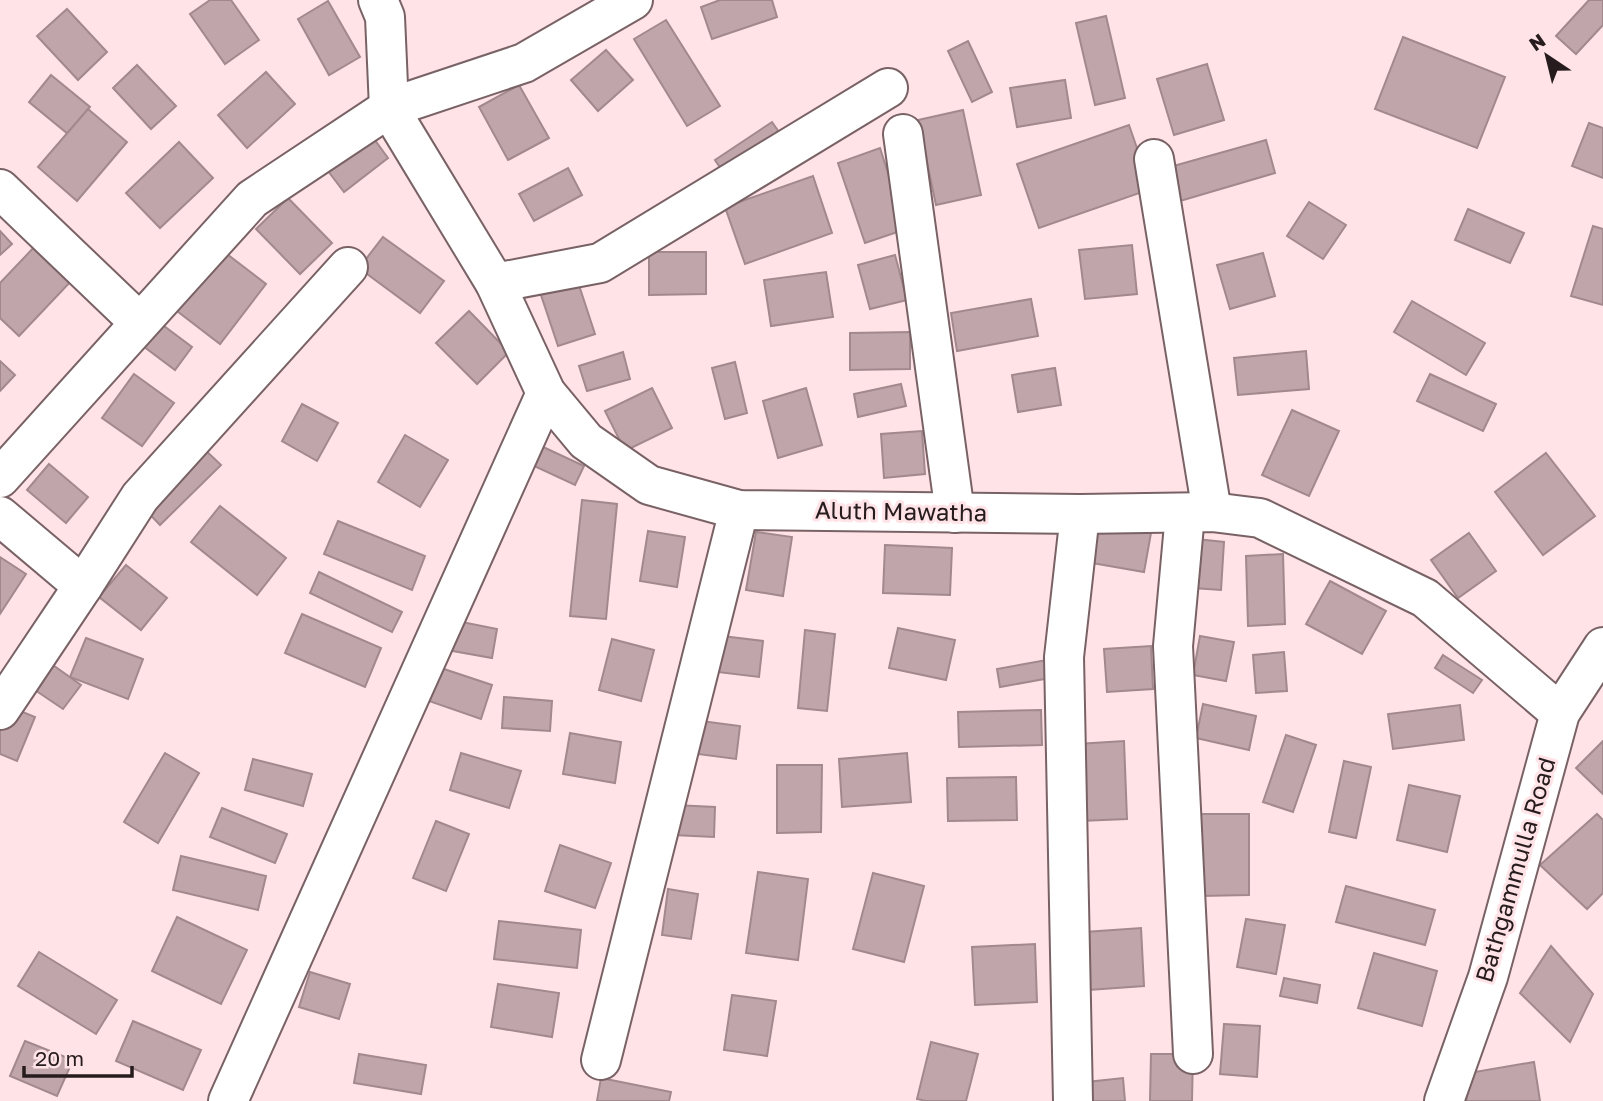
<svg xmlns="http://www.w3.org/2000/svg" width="1603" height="1101" font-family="'Golos Text',sans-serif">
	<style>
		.building { fill: #c0a6aa; stroke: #a2898d; stroke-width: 2 }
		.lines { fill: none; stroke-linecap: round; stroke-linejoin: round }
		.minor-casing { stroke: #796265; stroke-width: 42 }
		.minor { stroke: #fff; stroke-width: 38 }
		.labels { text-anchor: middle; stroke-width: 6; stroke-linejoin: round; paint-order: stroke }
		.street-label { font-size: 24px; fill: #261c1e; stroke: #ffe3e7 }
	</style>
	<rect width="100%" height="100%" fill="#ffe3e7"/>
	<g class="building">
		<path d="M210 0H231L259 40 225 64 190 14Z"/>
		<path d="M720 0H772L777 17 712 39 701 7Z"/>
		<path d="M1589 0H1603V25L1576 54 1556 36Z"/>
		<path d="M328 1 360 57 329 75 298 19Z"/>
		<path d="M67 9 107 52 78 80 37 36Z"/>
		<path d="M1106 16 1125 98 1095 105 1076 23Z"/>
		<path d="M666 20 720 106 687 126 634 39Z"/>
		<path d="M1403 37 1505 77 1477 148 1375 109Z"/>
		<path d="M968 41 992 92 972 102 948 51Z"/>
		<path d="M606 50 633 80 598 111 571 80Z"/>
		<path d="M1207 64 1224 120 1174 135 1157 79Z"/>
		<path d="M137 65 176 106 151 129 113 88Z"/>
		<path d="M266 72 295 104 247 148 218 115Z"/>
		<path d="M51 75 90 107 68 134 29 102Z"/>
		<path d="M1065 80 1071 118 1017 127 1010 88Z"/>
		<path d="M519 85 549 138 508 160 479 107Z"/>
		<path d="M88 109 127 142 77 201 38 167Z"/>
		<path d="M963 110 981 195 936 205 918 120Z"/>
		<path d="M772 122 793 152 735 190 715 160Z"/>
		<path d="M1589 123 1603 128V178L1572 166Z"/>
		<path d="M1129 125 1151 189 1039 228 1017 164Z"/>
		<path d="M372 136 388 158 344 192 328 171Z"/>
		<path d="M1266 140 1275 173 1180 201 1170 167Z"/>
		<path d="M179 142 213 178 160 228 126 193Z"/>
		<path d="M880 148 906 229 865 243 838 163Z"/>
		<path d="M568 168 582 195 534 221 519 194Z"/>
		<path d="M813 176 832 233 745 264 725 207Z"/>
		<path d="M288 198 332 243 300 274 256 229Z"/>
		<path d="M1309 202 1346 225 1323 259 1287 236Z"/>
		<path d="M1468 209 1524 233 1510 263 1455 240Z"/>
		<path d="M1593 226 1603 229V305L1571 296Z"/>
		<path d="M0 231 12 244 0 255Z"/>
		<path d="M383 237 444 281 420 313 359 268Z"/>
		<path d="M38 243 74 278 19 336 0 318V283Z"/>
		<path d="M1132 245 1137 294 1085 299 1079 250Z"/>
		<path d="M223 251 266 284 220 344 177 311Z"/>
		<path d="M649 252H706V294L649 295Z"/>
		<path d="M1263 253 1275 296 1230 309 1217 265Z"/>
		<path d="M895 255 907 300 870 309 858 265Z"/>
		<path d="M826 272 833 317 771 326 764 280Z"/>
		<path d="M576 276 595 334 558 346 539 289Z"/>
		<path d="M1031 299 1038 336 957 351 951 313Z"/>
		<path d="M1412 301 1485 343 1466 375 1394 332Z"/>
		<path d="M469 311 509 352 477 384 436 343Z"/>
		<path d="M160 323 192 347 175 370 143 346Z"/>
		<path d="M910 332V369L850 370V333Z"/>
		<path d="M1306 351 1309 389 1238 395 1234 358Z"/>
		<path d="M623 352 630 379 587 391 579 366Z"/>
		<path d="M0 361 15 375 0 391Z"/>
		<path d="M735 362 747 413 725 419 712 368Z"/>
		<path d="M1055 368 1061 405 1018 412 1012 375Z"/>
		<path d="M134 374 174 403 142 446 102 418Z"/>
		<path d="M1430 374 1496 404 1483 431 1417 401Z"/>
		<path d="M901 384 906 406 858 417 854 394Z"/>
		<path d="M652 388 672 428 625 451 605 411Z"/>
		<path d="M806 388 822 445 778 458 763 401Z"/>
		<path d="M302 404 338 423 317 461 282 441Z"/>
		<path d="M1292 410 1339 431 1309 496 1262 475Z"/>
		<path d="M922 431 925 474 884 478 881 434Z"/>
		<path d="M405 435 448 460 420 507 378 482Z"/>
		<path d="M526 439 584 466 575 485 517 458Z"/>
		<path d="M201 446 221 465 160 525 141 505Z"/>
		<path d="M1546 453 1595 516 1543 555 1495 492Z"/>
		<path d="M49 464 88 497 66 523 27 490Z"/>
		<path d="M582 500 617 504 606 619 570 616Z"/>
		<path d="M220 506 286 558 257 595 191 542Z"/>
		<path d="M338 521 425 556 412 590 324 554Z"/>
		<path d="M1093 523 1151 533 1144 572 1086 562Z"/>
		<path d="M648 531 685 537 677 587 640 581Z"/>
		<path d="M756 532 792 537 783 596 746 590Z"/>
		<path d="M1469 533 1496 571 1458 598 1431 560Z"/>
		<path d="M1196 539 1224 542 1221 590 1193 588Z"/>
		<path d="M885 545 952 548 950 595 883 593Z"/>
		<path d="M1283 554 1285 624 1248 626 1246 556Z"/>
		<path d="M0 557 26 574 0 614Z"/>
		<path d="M126 565 167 598 141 630 99 597Z"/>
		<path d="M319 572 402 612 392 632 310 593Z"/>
		<path d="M1330 581 1386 611 1362 654 1306 624Z"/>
		<path d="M302 614 381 648 365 687 285 653Z"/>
		<path d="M437 617 497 629 492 658 430 647Z"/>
		<path d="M898 628 955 640 946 680 889 668Z"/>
		<path d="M805 630 835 634 827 711 798 708Z"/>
		<path d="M714 635 763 641 759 677 709 671Z"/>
		<path d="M1200 636 1234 642 1226 681 1193 675Z"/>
		<path d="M86 638 143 659 128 699 70 677Z"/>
		<path d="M612 639 654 650 641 701 599 690Z"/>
		<path d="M1151 646 1153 689 1107 692 1104 649Z"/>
		<path d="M1284 652 1287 691 1256 693 1253 655Z"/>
		<path d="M1443 655 1482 680 1473 693 1435 668Z"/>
		<path d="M1064 657 1067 675 1000 687 997 669Z"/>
		<path d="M50 663 81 685 63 709 32 688Z"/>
		<path d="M438 667 492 685 481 719 426 700Z"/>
		<path d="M504 697 552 701 550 731 502 728Z"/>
		<path d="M1203 704 1256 716 1249 750 1196 738Z"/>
		<path d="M1460 705 1464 740 1393 749 1388 714Z"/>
		<path d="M8 706 35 717 17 761 0 754V725Z"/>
		<path d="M1041 710 1042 745 959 747 958 712Z"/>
		<path d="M686 719 740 726 736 759 682 752Z"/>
		<path d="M570 733 621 742 615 783 563 774Z"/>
		<path d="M1286 735 1316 745 1293 812 1263 802Z"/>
		<path d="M1124 741 1127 819 1080 821 1077 744Z"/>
		<path d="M1603 741V794L1576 768Z"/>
		<path d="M165 753 199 773 158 843 124 822Z"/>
		<path d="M461 753 521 771 509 808 450 790Z"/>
		<path d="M907 753 911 802 842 807 839 759Z"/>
		<path d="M253 759 312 774 303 806 245 790Z"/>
		<path d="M1344 761 1371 767 1356 838 1329 832Z"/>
		<path d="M777 765H822L821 832 777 833Z"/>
		<path d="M1016 777 1017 820 948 821 947 778Z"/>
		<path d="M1409 785 1460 796 1447 852 1397 840Z"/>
		<path d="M653 804 715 807 714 837 651 834Z"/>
		<path d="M222 808 287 834 275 863 210 837Z"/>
		<path d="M1200 814H1249V895L1201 896Z"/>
		<path d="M1597 814 1603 820V893L1587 909 1540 865Z"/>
		<path d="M436 821 469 834 446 891 413 878Z"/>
		<path d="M560 845 611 863 595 908 545 891Z"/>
		<path d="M181 856 266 876 258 910 173 890Z"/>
		<path d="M758 872 808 879 798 960 746 953Z"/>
		<path d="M873 873 924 886 904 962 853 949Z"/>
		<path d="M1346 886 1435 910 1425 945 1336 922Z"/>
		<path d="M668 889 698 894 691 939 662 935Z"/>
		<path d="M177 917 247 950 221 1004 152 971Z"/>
		<path d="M1246 919 1285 925 1276 974 1237 967Z"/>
		<path d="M499 921 581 930 577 968 494 959Z"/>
		<path d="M1141 928 1144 986 1089 990 1085 932Z"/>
		<path d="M1035 944 1037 1002 975 1005 972 947Z"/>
		<path d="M1551 946 1593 994 1570 1042 1520 993Z"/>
		<path d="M39 952 117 1000 96 1034 18 986Z"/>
		<path d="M1374 953 1437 971 1422 1026 1358 1008Z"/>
		<path d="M310 972 350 984 339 1019 299 1007Z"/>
		<path d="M1284 978 1320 985 1317 1003 1280 996Z"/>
		<path d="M498 984 559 993 552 1037 491 1027Z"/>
		<path d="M732 995 776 1001 767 1056 724 1050Z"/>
		<path d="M133 1021 201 1050 183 1090 116 1061Z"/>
		<path d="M1224 1024 1260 1026 1257 1077 1220 1074Z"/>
		<path d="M25 1041 73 1060 57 1096 10 1076Z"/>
		<path d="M931 1042 978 1054 966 1101H926L917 1099Z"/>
		<path d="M359 1054 426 1065 421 1094 354 1083Z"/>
		<path d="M1151 1054H1193L1192 1101H1150Z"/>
		<path d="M1534 1062 1540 1101H1467L1463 1074Z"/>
		<path d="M601 1078 671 1092 669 1101H597Z"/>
		<path d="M1123 1078 1125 1101H1089L1087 1082Z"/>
	</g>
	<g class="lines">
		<g class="minor-casing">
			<g id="minor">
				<path d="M378 0 385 17 389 108 495 283 546 393 586 441 649 485 739 510 1080 514 1212 512 1260 518 1425 598 1560 713"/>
				<path d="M903 134 955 513"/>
				<path d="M1154 159 1212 512"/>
				<path d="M0 189 139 322"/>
				<path d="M495 283 600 263 888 88"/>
				<path d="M0 478 252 199 389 108 524 63 633 0"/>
				<path d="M1185 514 1173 646 1193 1054"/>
				<path d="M0 516 83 586"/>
				<path d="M0 710 83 586 140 497 348 267"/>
				<path d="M601 1060 739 510"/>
				<path d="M228 1101 546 393"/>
				<path d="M1073 1101 1064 657 1080 514"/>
				<path d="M1444 1101 1488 977 1560 713 1603 647"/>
			</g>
		</g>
		<use href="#minor" class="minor"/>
	</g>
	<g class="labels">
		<g class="street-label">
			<text transform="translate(901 512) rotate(1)" y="8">Aluth Mawatha</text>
			<text transform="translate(1516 870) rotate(-74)" y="8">Bathgammulla Road</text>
		</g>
	</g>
	<g transform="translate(1547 56) rotate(325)" stroke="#ffe3e7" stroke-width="5" paint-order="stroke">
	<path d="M0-5L12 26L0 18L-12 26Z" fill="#261c1e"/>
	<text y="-10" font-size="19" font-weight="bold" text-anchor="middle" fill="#261c1e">N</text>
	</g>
	<path d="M24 1066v10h108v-10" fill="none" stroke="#261c1e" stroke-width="3.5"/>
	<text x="35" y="1066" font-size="21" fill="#261c1e" stroke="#ffe3e7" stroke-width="5" paint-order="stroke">20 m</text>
</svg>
